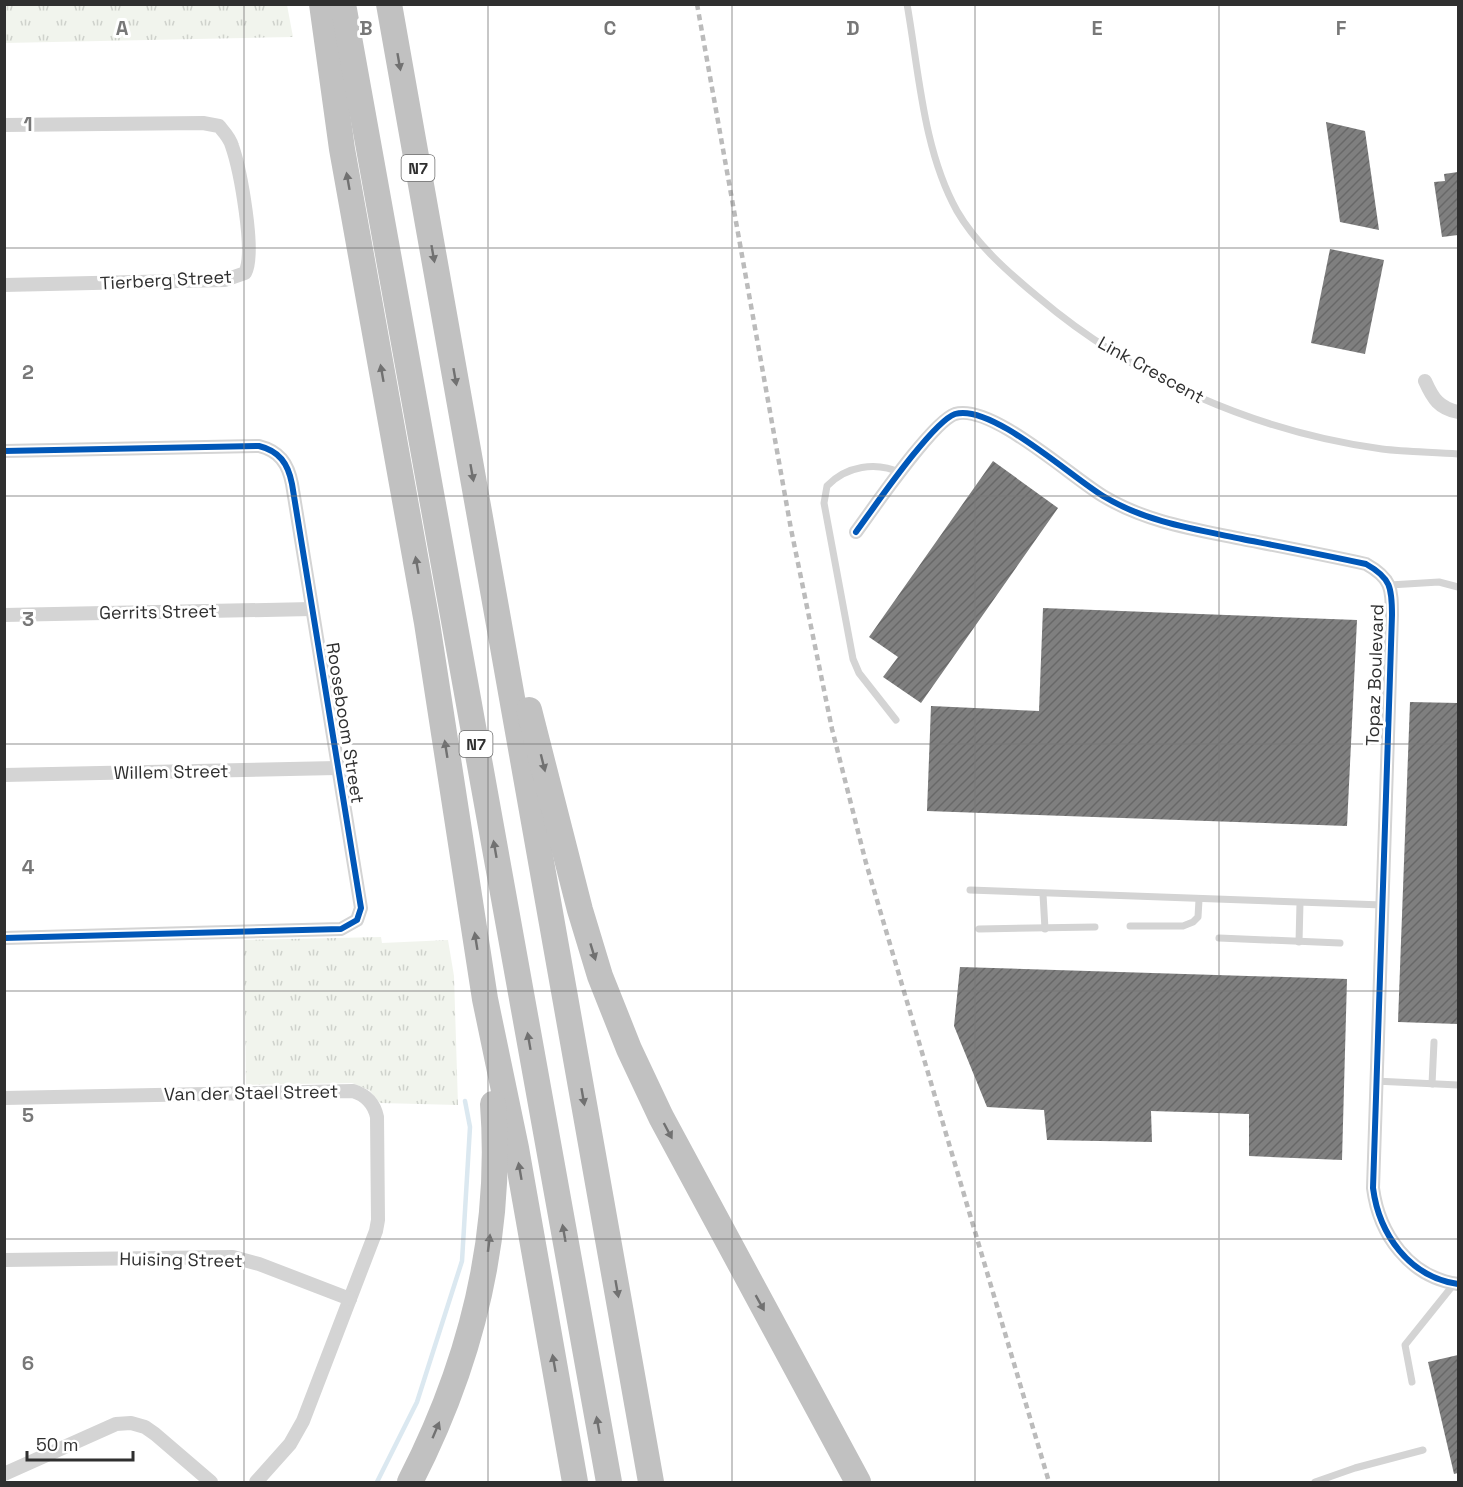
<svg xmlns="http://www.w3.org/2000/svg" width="1463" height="1487" font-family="'Space Grotesk',sans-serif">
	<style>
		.grass { fill: url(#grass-tufts) }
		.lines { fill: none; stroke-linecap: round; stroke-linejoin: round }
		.stream { stroke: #dbe8f0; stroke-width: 4.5 }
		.building { fill: url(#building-hatch) }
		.service { stroke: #d4d4d4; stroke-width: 7 }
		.minor { stroke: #d4d4d4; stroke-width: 14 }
		.motorway { stroke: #c1c1c1; stroke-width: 26 }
		.rail { stroke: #bbb; stroke-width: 4.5; stroke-dasharray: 6 4.5; stroke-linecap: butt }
		.cycleway-casing { stroke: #fff; stroke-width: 10 }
		.cycleway { stroke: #0057b8; stroke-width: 6 }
		.oneway { fill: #717171 }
		.grid { fill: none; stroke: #787878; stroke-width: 1.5; stroke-opacity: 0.55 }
		.labels { text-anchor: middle; stroke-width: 6; stroke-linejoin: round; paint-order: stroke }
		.shield { fill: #fff; stroke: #6d6d6d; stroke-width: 1.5 }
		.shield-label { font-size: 16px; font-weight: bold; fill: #2f2f2f }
		.street-label { font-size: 18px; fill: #2f2f2f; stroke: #fff }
		.grid-label { font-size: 20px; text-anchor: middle; font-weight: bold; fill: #787878; stroke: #fff; stroke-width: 6; stroke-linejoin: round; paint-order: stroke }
	</style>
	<defs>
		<pattern id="grass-tufts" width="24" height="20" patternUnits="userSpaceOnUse" patternTransform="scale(1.5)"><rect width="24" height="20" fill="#f1f4ed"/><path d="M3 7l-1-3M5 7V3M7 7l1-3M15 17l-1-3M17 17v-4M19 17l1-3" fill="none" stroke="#cfd2cc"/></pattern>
		<pattern id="building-hatch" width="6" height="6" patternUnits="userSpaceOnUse" patternTransform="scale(1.5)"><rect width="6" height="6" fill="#7f7f7f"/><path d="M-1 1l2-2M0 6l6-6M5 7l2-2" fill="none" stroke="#686868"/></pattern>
	</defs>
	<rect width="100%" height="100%" fill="#fff"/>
	<g class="grass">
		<path d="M4 5H287L293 37 5 43Z"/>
		<path d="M381 937 382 943 448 940 454 976 458 1105 380 1103 369 1090 352 1083 246 1085 244 940Z"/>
	</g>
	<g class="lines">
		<path class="stream" d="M377 1482 417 1402 462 1261 470 1127 465 1101"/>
	</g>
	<g class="building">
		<path d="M1326 122 1365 131 1379 230 1340 222Z"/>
		<path d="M1458 172V235L1442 237 1434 182 1445 181 1444 174Z"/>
		<path d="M1330 249 1384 260 1365 354 1311 343Z"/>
		<path d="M993 461 1058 508 921 703 883 677 898 657 869 637Z"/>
		<path d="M1043 608 1357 620 1347 826 927 811 931 706 1039 711Z"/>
		<path d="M1410 702 1458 703V1024L1398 1022Z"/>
		<path d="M960 967 1347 979 1342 1160 1249 1156V1114L1151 1111 1152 1142 1047 1140 1044 1110 987 1107 954 1026Z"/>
		<path d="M1458 1355V1473L1454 1474 1428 1362Z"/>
	</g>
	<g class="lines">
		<g class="service">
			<path d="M907 4C919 72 923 150 957 211 976 244 1009 273 1038 297 1133 378 1257 432 1382 449 1407 452 1433 452 1458 454"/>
			<path d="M1390 585 1439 582 1458 587"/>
			<path d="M896 720 859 673 853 659 824 503 827 486C846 466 876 461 901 473"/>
			<path d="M970 890 1383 905"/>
			<path d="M1043 894 1045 929"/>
			<path d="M1130 926H1183L1193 922 1198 917 1199 900"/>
			<path d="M979 929 1095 927"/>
			<path d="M1219 938 1340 943"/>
			<path d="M1299 942 1300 903"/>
			<path d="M1375 1081 1458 1085"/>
			<path d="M1432 1084 1434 1042"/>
			<path d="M1412 1382 1405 1345 1454 1284"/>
			<path d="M1315 1482 1355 1468 1423 1450"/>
		</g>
		<g class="minor">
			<path d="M4 125 203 123 219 126C224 132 230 138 232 146 240 169 256 253 245 273L225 280 4 285"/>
			<path d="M1425 381C1433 399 1439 408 1458 412"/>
			<path d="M4 451 259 446C279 451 288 463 292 484L361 908 357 920 341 929 4 938"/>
			<path d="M856 532C873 509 932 422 955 414 991 403 1071 477 1103 496 1146 522 1193 529 1242 539 1283 547 1325 555 1366 564 1391 578 1392 588 1392 615L1373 1188C1379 1234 1409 1277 1458 1284"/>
			<path d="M4 615 312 609"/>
			<path d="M4 775 337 768"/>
			<path d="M4 1098 353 1091C366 1095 374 1103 377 1117L378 1220 376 1231 303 1421 290 1444 256 1482"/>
			<path d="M4 1260 233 1257 259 1264 350 1299"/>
			<path d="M4 1474 116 1424 131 1423 145 1427 155 1434 211 1482"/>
		</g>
		<g class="motorway">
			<path d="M322 4 342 149 427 623 485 999 516 1148 575 1482"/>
			<path d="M343 4 609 1482"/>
			<path d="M389 4 651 1482"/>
			<path d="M529 710 580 910 600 976 629 1049 661 1117 858 1482"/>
			<path d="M410 1482C470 1365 503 1237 493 1104"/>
		</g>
		<path class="rail" d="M697 4 791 529 832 729 866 863 1049 1482"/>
		<g class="cycleway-casing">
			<g id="cycleway">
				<path d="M4 451 259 446C279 451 288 463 292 484L361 908 357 920 341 929 4 938"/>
				<path d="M856 532C873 509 932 422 955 414 991 403 1071 477 1103 496 1146 522 1193 529 1242 539 1283 547 1325 555 1366 564 1391 578 1392 588 1392 615L1373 1188C1379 1234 1409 1277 1458 1284"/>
			</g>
		</g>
		<use href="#cycleway" class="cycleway"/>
	</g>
	<defs><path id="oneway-solid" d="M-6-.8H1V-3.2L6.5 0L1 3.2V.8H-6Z" transform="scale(1.5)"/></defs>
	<g class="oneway">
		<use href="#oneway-solid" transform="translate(399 62) rotate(80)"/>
		<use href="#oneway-solid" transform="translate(348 181) rotate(-100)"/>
		<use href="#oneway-solid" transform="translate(433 254) rotate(80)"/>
		<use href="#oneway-solid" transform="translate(382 373) rotate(-100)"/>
		<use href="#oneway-solid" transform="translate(455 377) rotate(80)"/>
		<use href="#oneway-solid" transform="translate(472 473) rotate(80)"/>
		<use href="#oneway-solid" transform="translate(417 565) rotate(-100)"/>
		<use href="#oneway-solid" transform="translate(446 749) rotate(-99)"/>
		<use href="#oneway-solid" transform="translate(543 763) rotate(76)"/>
		<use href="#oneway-solid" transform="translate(495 849) rotate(-100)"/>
		<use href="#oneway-solid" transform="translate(476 941) rotate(-99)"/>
		<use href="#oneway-solid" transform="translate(593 952) rotate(73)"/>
		<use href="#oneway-solid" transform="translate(529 1041) rotate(-100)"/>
		<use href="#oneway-solid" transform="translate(583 1097) rotate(80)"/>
		<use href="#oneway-solid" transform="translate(668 1131) rotate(62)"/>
		<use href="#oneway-solid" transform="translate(520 1171) rotate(-100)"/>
		<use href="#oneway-solid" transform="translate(564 1233) rotate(-100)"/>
		<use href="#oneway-solid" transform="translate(489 1243) rotate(-83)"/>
		<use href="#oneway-solid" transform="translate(617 1289) rotate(80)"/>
		<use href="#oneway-solid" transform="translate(760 1303) rotate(61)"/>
		<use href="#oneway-solid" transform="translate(554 1363) rotate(-100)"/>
		<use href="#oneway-solid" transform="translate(598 1425) rotate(-100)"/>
		<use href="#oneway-solid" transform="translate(436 1430) rotate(-67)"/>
	</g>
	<path class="grid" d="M244 4V1482M488 4V1482M732 4V1482M975 4V1482M1219 4V1482M4 248H1458M4 496H1458M4 744H1458M4 991H1458M4 1239H1458"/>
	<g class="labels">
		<g class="shield">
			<rect x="401.5" y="155" width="33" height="26" rx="4.5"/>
			<rect x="459.5" y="731" width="33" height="26" rx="4.5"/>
		</g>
		<g class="shield-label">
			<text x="418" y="174">N7</text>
			<text x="476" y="750">N7</text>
		</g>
		<g class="street-label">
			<text transform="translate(166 280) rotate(-3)" y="6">Tierberg Street</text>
			<text transform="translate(1151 370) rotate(29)" y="6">Link Crescent</text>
			<text transform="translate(158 612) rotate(-1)" y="6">Gerrits Street</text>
			<text transform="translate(1375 675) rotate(-88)" y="6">Topaz Boulevard</text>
			<text transform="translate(345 723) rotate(81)" y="6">Rooseboom Street</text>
			<text transform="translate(171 772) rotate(-1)" y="6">Willem Street</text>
			<text transform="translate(251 1093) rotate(-1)" y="6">Van der Stael Street</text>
			<text transform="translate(181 1260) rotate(1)" y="6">Huising Street</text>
		</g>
	</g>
	<g class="grid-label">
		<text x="122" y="35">A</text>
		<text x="366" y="35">B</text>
		<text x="610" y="35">C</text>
		<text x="853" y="35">D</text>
		<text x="1097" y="35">E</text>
		<text x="1341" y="35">F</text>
		<text x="28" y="131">1</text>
		<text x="28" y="379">2</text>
		<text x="28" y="626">3</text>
		<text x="28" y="874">4</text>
		<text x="28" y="1122">5</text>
		<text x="28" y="1370">6</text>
	</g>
	<rect width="1463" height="1487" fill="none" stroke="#2f2f2f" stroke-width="12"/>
	<path d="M27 1451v9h106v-9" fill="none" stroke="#2f2f2f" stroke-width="3"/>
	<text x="36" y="1451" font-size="18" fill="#2f2f2f" stroke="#ffffff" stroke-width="4.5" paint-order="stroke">50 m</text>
</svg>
